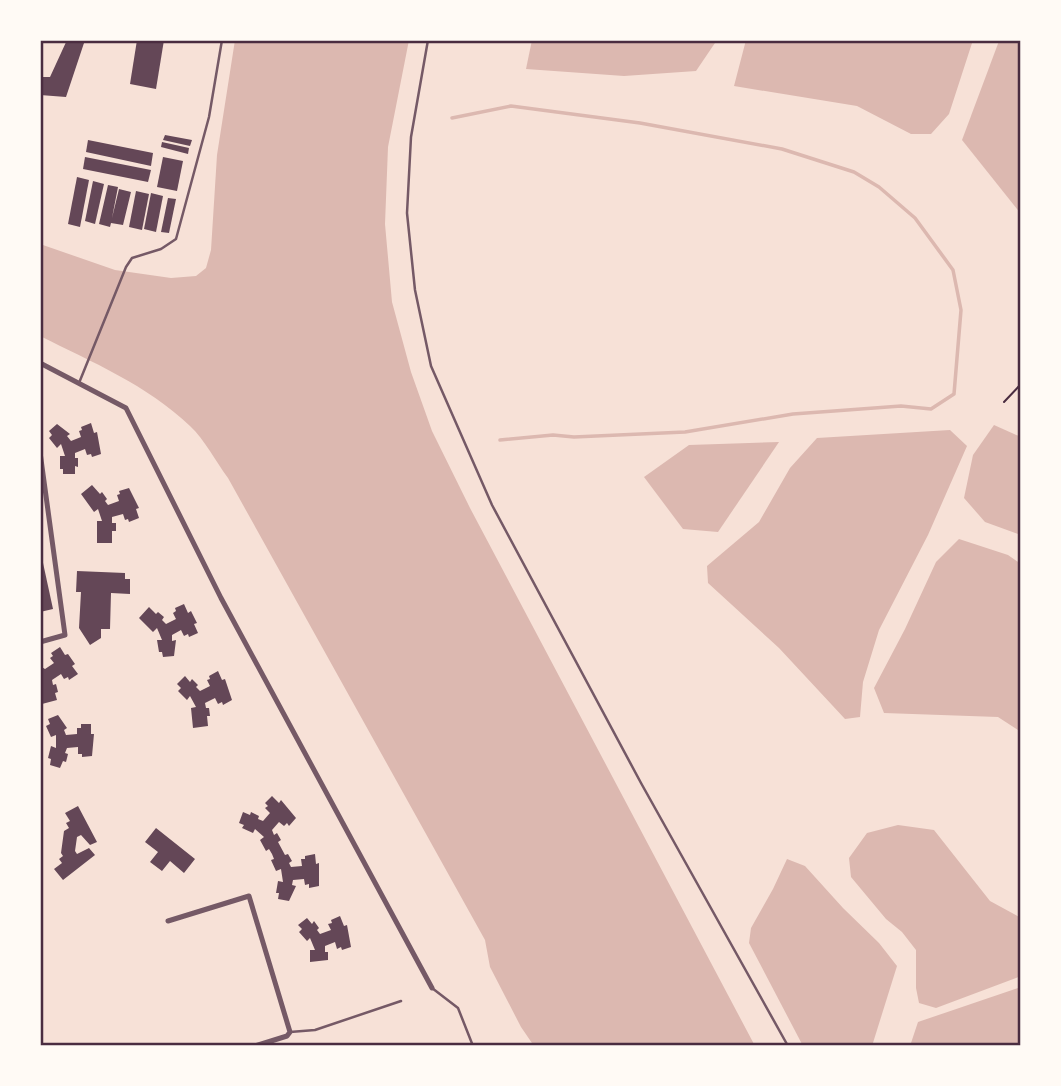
<svg xmlns="http://www.w3.org/2000/svg" width="1061" height="1086" font-family="Poppins,sans-serif">
	<style>
		.water { fill: #dcb8b0 }
		.lines { fill: none; stroke-linecap: round; stroke-linejoin: round }
		.stream { stroke: #dcb8b0; stroke-width: 3.5 }
		.building { fill: #644757 }
		.path { stroke: #4a2c40; stroke-width: 2 }
		.service { stroke: #755966; stroke-width: 2.5 }
		.minor { stroke: #755966; stroke-width: 5 }
		.neatline { fill: none; stroke: #4a2c40; stroke-width: 2.5 }
	</style>
	<rect width="100%" height="100%" fill="#f7e1d7"/>
	<g class="water">
		<path d="M235 40H409L388 147 385 224 392 302 411 372 432 431 470 508 755 1046H534L521 1027 490 967 485 940 228 478C216 462 205 440 190 426 147 385 92 362 40 336V244L115 270 171 278 196 276 206 268 211 250 217 155Z"/>
		<path d="M532 40H717L696 71 624 76 526 69Z"/>
		<path d="M746 40H973L949 114 931 134H911L857 106 734 86Z"/>
		<path d="M1021 40V214L962 140 999 41Z"/>
		<path d="M994 425 1021 437V535L985 522 964 498 973 455Z"/>
		<path d="M950 430 967 446 928 535 879 630 863 682 860 717 845 719 779 648 708 583 707 566 759 522 790 468 817 438Z"/>
		<path d="M779 442 718 532 683 529 644 477 689 445Z"/>
		<path d="M959 539 1008 555 1021 564V732L998 717 884 713 874 688 905 629 936 562Z"/>
		<path d="M898 825 934 830 990 901 1021 918V976L936 1008 919 1003 916 988V950L902 932 886 919 851 877 849 858 867 833Z"/>
		<path d="M787 859 805 866 843 908 879 943 897 966 872 1046H803L749 943 751 928 773 889Z"/>
		<path d="M1021 987V1046H910L918 1022Z"/>
	</g>
	<g class="lines">
		<path class="stream" d="M452 118 511 106 640 123 782 149 854 172 879 187 915 218 953 270 961 310 954 394 931 409 901 406 834 411 793 414 685 432 574 437 553 435 500 440"/>
	</g>
	<g class="building">
		<path d="M67 40H85L66 97 40 95V77H50Z"/>
		<path d="M137 40H164L156 89 130 84Z"/>
		<path d="M165 135 192 140 190 146 163 140Z"/>
		<path d="M88 140 153 153 151 166 86 152Z"/>
		<path d="M162 142 189 148 188 154 161 147Z"/>
		<path d="M85 157 151 170 148 182 83 169Z"/>
		<path d="M163 157 183 161 177 191 157 187Z"/>
		<path d="M77 177 89 180 80 227 68 224Z"/>
		<path d="M93 181 104 184 95 224 85 221Z"/>
		<path d="M108 185 118 187 112 218 119 189 131 192 123 225 111 223 110 227 99 224Z"/>
		<path d="M136 191 149 194 142 230 129 227Z"/>
		<path d="M151 193 163 196 156 232 144 229Z"/>
		<path d="M168 198 176 199 169 233 161 232Z"/>
		<path d="M91 423 94 433 97 432 101 454 92 457 91 454 87 455 85 449 75 453V458H78V467L75 466V474H63V469H60V456H65L61 444 57 448 49 438 52 435 49 431 57 424 70 434 67 436 71 441 81 437 79 431 82 430 81 427Z"/>
		<path d="M92 485 100 494 102 492 107 499 105 501 108 505 119 501 117 495 120 494 119 491 129 488 139 508 136 509 139 518 129 522 128 519 125 520 123 514 112 517V523H116V531H112V543H97V521H102L98 509 94 512 81 494Z"/>
		<path d="M40 549 53 609 40 612Z"/>
		<path d="M77 571 125 573V579H130V594L111 593 110 629H101V638L90 645 79 628 81 592H76Z"/>
		<path d="M184 604 188 613 191 611 197 623 194 624 198 633 189 637 188 634 184 636 181 630 172 635V641L176 640 174 656 163 657 162 652H159L157 640H162L157 628 153 632 139 618 149 607 156 614 158 612 164 617 162 620 166 624 176 619 173 613 176 611 175 608Z"/>
		<path d="M60 647 65 655 68 654 75 664 72 666 78 674 69 680 68 677 64 679 61 674 52 680 53 685 56 684 58 692 55 693 57 700 42 704 40 666 45 669 54 663 50 658 53 656 51 653Z"/>
		<path d="M218 671 222 680 225 679 232 700 223 705 222 702 218 704 215 698 205 703 206 708H209L210 716H207L208 726 193 728 191 708 196 707 190 696 187 700 178 691 181 688 177 684 185 676 190 682 192 679 198 685 196 687 200 691 210 686 207 680 210 679 209 676Z"/>
		<path d="M58 715 67 728 64 730 66 735 77 734V728H81V724H91V734H94L92 756 82 757V754H78V747L67 748 65 753 68 754 66 762 63 761 60 768 50 765 51 759 48 758 51 746 56 748V735L51 737 46 726 50 724 48 719Z"/>
		<path d="M272 796 279 803 281 800 296 818 289 826 287 823 284 826 279 822 272 830 274 835 277 833 281 840 278 842 285 855 288 854 292 861 289 863 291 867 302 866 301 859H305V856L315 854 316 864 319 863V886L309 888V884L305 885 304 879 293 880 292 885 296 886 289 901 278 899 279 893H276L278 881 283 882 281 869 276 871 271 860 274 859 272 854 269 849 266 851 260 840 264 837 255 829 253 833 242 828 244 825 239 823 243 812 250 815 251 812 259 816 258 819 263 821 270 813 265 808 268 806 265 803Z"/>
		<path d="M78 806 97 842 90 845 81 835 77 837 75 851 77 854 89 848 95 855 63 880 54 869 62 863 59 859 63 856 61 853 64 831 69 828 66 823 70 821 65 813Z"/>
		<path d="M156 828 195 859 184 873 170 861 162 871 150 862 158 852 145 842Z"/>
		<path d="M340 916 344 926 347 925 351 947 342 950 341 947 337 949 335 942 325 946V952H328V960L310 962V950H315L310 938 307 941 299 932 302 929 298 925 307 918 312 924 314 921 319 928 317 930 320 934 331 930 328 924 332 923 331 920Z"/>
	</g>
	<g class="lines">
		<path class="path" d="M1004 402 1021 384"/>
		<g class="service">
			<path d="M428 40 411 137 407 213 415 290 431 366 492 505 641 783 788 1046"/>
			<path d="M79 383 126 267 132 258 161 249 176 239 209 117 222 40"/>
			<path d="M432 988 458 1008 473 1046"/>
			<path d="M290 1032 315 1030 401 1001"/>
		</g>
		<g class="minor">
			<path d="M40 363 126 408 221 598 432 988"/>
			<path d="M40 452 65 635 40 642"/>
			<path d="M168 921 249 896 290 1032 287 1036 255 1046"/>
		</g>
	</g>
	<rect width="1061" height="1086" fill="none" stroke="#fffaf5" stroke-width="84"/>
	<rect x="42" y="42" width="977" height="1002" class="neatline"/>
</svg>
